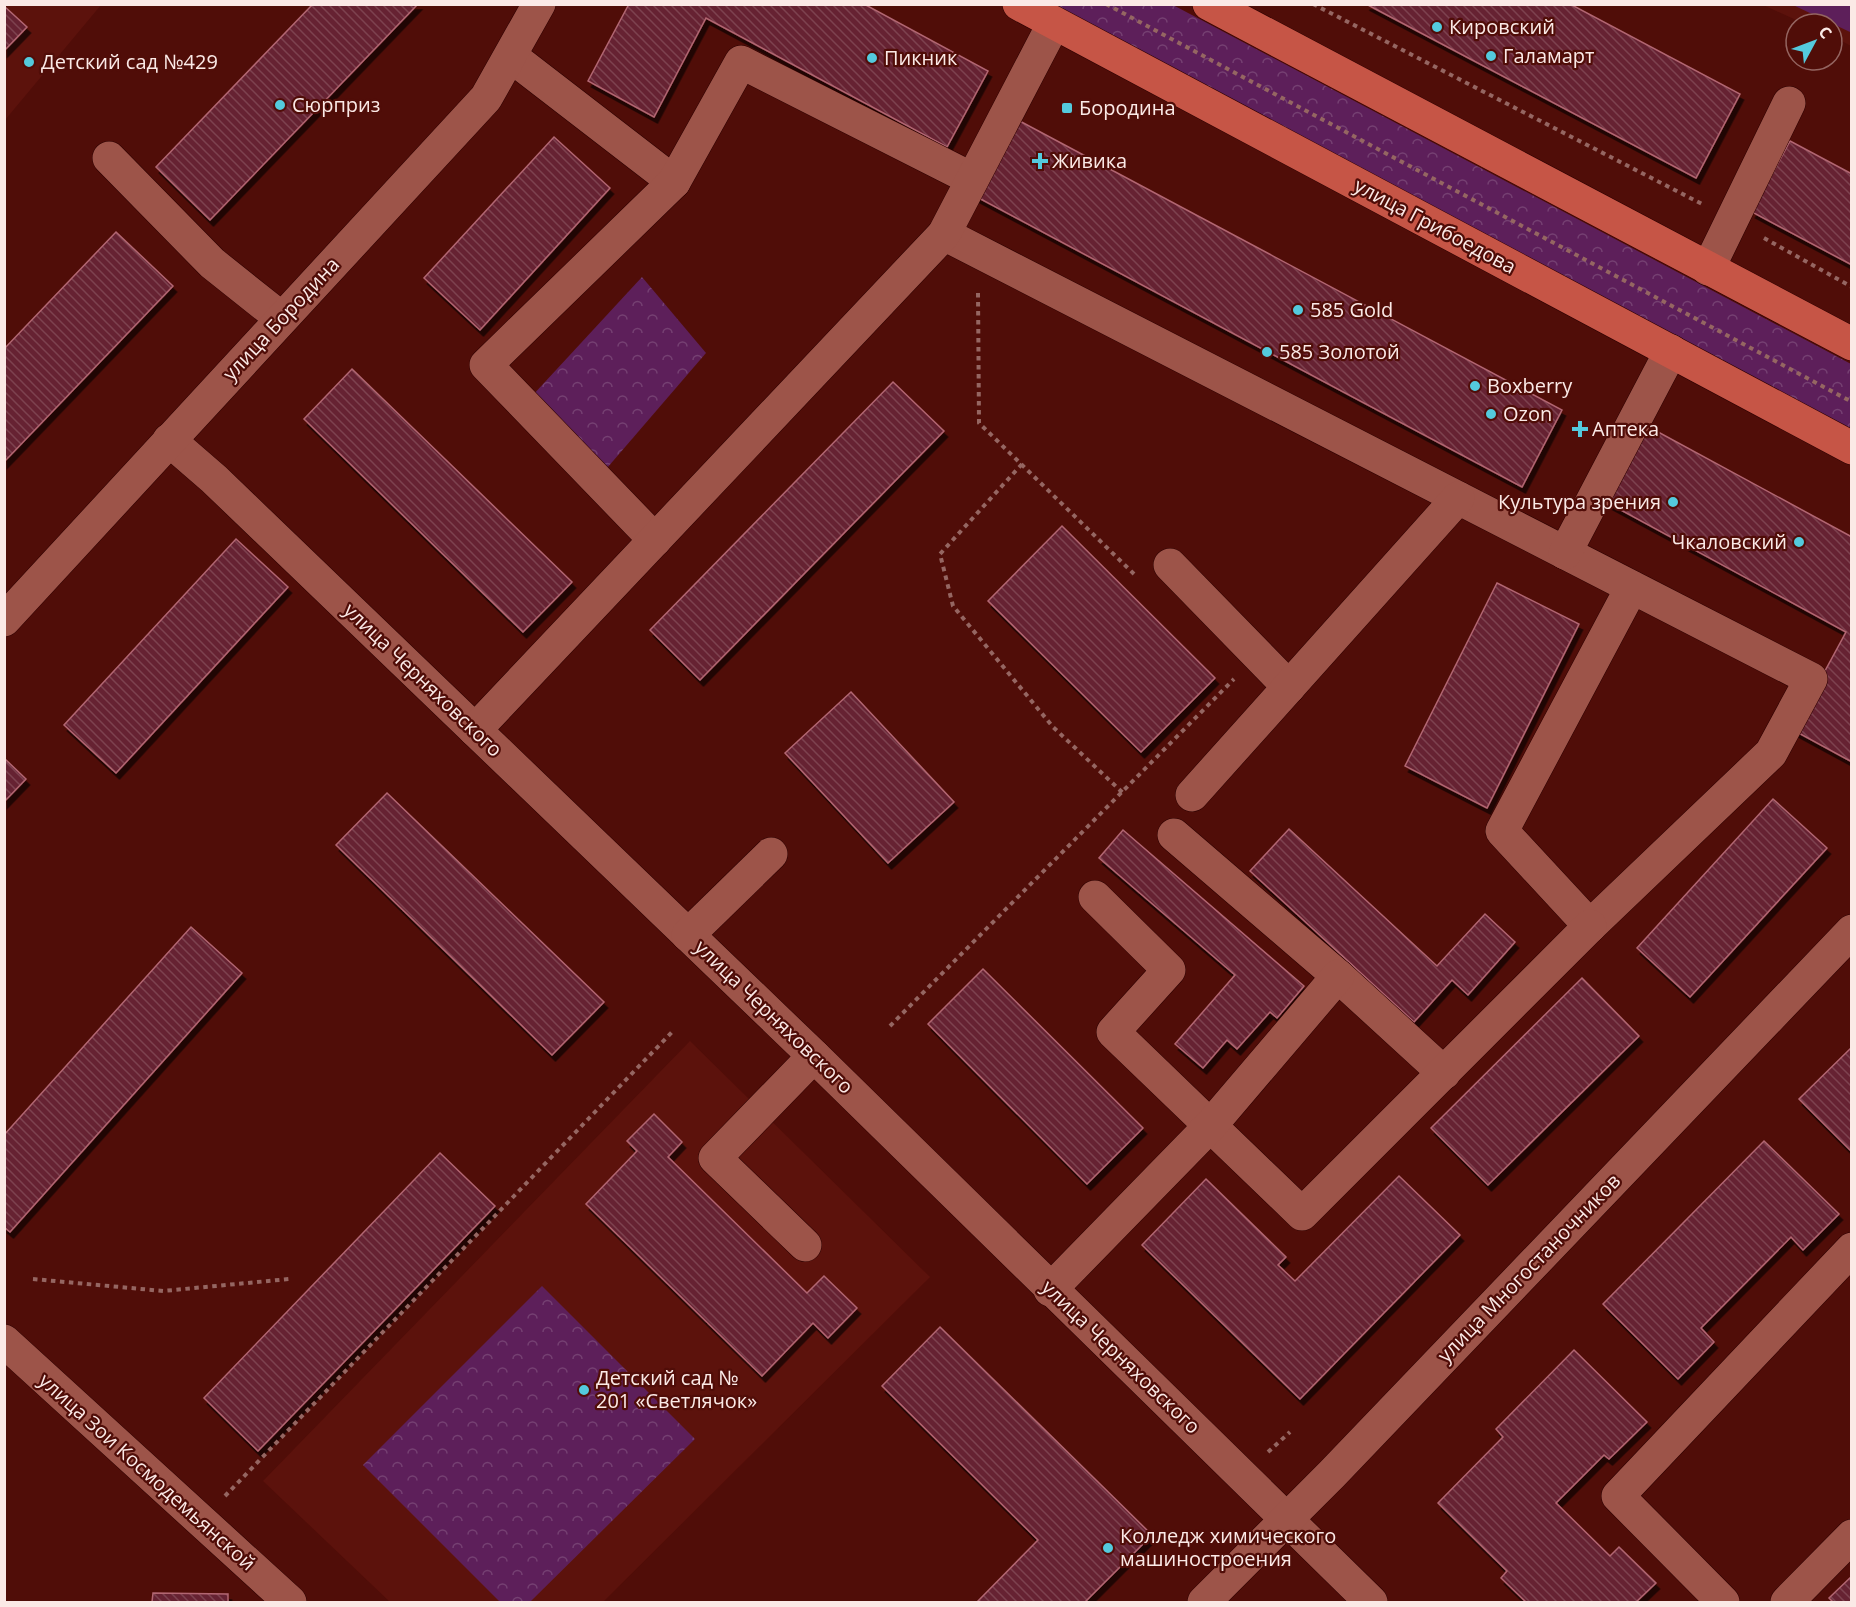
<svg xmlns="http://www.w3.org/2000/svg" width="1856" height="1607" font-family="'Open Sans',sans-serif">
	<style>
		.built { fill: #5c120c }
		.park { fill: url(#park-crowns) }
		.pitch { fill: #5d1f5a }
		.building { fill: url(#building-back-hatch); stroke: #b26672; stroke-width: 1.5; filter: url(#shadow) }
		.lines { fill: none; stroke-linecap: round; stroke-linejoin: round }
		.minor-casing { stroke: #2d0000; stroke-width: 34 }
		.major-casing { stroke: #2d0000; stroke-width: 34 }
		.path { stroke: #956662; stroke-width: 4; stroke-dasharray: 4.5 4.5; stroke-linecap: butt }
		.minor { stroke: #9d5449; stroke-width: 33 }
		.major { stroke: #c65546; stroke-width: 33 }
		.poi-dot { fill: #54cadd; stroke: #500d08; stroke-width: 2 }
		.labels { text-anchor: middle; stroke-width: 4.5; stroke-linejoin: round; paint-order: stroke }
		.poi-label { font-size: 20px; fill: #fbe9e6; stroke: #500d08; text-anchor: start }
		.street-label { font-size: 20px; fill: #fbe9e6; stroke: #500d08 }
	</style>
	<defs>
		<pattern id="park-crowns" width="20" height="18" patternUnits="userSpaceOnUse" patternTransform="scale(1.5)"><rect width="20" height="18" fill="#5d1f5a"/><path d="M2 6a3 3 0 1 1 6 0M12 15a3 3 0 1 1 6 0" fill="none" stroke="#754072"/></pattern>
		<pattern id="building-back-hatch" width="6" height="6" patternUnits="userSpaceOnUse" patternTransform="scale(1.5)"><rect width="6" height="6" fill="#662232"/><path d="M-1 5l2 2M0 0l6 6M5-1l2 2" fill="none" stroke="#7d4250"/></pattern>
		<filter id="shadow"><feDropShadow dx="3.5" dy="6" stdDeviation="0" flood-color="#0009"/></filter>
	</defs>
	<rect width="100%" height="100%" fill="#500d08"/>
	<g class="built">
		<path d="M5 5H101L5 120Z"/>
		<path d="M1763 5H1851V46L1832 36V24H1805Z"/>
		<path d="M690 1041 930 1277 603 1602H390L263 1481Z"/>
	</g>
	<g class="park">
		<path d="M1044 5H1173L1851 364V434Z"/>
		<path d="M642 277 706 353 601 475 532 396Z"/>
		<path d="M542 1286 695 1439 530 1602H500L363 1465Z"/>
	</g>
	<path class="pitch" d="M1793 5H1851V32H1850Z"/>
	<g class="building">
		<path d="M313 4H418L210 220 156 167Z"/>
		<path d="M629 4H864L988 71 947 147 706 18 654 117 588 81Z"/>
		<path d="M1366 4H1570L1740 94 1696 178Z"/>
		<path d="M4 6 27 27 4 51Z"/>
		<path d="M1014 118 1562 410 1522 487 973 195Z"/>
		<path d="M554 137 610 188 480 330 424 278Z"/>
		<path d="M1790 141 1852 174V265L1752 212Z"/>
		<path d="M116 232 173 286 4 462V349Z"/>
		<path d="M352 369 572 582 523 632 304 419Z"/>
		<path d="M893 382 944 431 700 680 650 630Z"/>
		<path d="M1647 426 1852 537V762L1793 730 1846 632 1606 502Z"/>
		<path d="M1062 526 1215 678 1141 752 988 601Z"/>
		<path d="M236 539 288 587 116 773 64 725Z"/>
		<path d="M1497 583 1579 624 1487 808 1405 766Z"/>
		<path d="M851 692 954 802 888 863 785 753Z"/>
		<path d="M4 758 26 779 4 802Z"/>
		<path d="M387 793 604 1002 552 1055 336 845Z"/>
		<path d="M1773 799 1827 848 1690 997 1637 948Z"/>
		<path d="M1289 829 1437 966 1485 914 1515 942 1468 995 1452 980 1414 1022 1250 871Z"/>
		<path d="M1123 830 1304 986 1277 1018 1270 1012 1237 1049 1227 1040 1203 1068 1175 1044 1235 975 1099 858Z"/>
		<path d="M191 927 242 973 10 1232 4 1227V1135Z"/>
		<path d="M983 969 1143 1128 1087 1184 928 1024Z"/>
		<path d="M1582 978 1639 1036 1488 1185 1431 1128Z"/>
		<path d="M1852 1047V1152L1799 1099Z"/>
		<path d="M654 1114 682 1142 668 1157 807 1293 824 1276 857 1308 828 1338 813 1323 762 1376 586 1204 637 1151 627 1141Z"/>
		<path d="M1764 1141 1839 1214 1803 1250 1791 1237 1701 1328 1714 1342 1678 1379 1603 1304Z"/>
		<path d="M440 1153 495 1206 258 1451 204 1398Z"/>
		<path d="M1399 1176 1460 1235 1300 1399 1142 1245 1206 1179 1286 1257 1278 1265 1295 1281Z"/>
		<path d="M940 1327 1152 1535 1085 1602H977L1038 1540 882 1386Z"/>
		<path d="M1574 1350 1647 1422 1609 1459 1604 1455 1556 1503 1610 1556 1619 1547 1656 1583 1636 1602H1526L1501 1578 1507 1571 1438 1503 1503 1437 1496 1429Z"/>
		<path d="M1852 1576V1602H1833L1829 1598Z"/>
		<path d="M153 1593 228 1594V1602H152Z"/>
	</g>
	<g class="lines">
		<g class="minor-casing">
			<g id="minor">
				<path d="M512 57 674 182"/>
				<path d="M109 158 212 263 281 318"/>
				<path d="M944 234 1811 679 1771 753 1590 926 1502 831 1632 587"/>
				<path d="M1708 269 1789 103"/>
				<path d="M169 440 214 479 814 1056 1371 1602"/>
				<path d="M655 540 486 365 674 182 741 62 972 179"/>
				<path d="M1565 553 1671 351"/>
				<path d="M1170 565 1289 687"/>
				<path d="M4 620 486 98 539 4"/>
				<path d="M475 730 944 234 1054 23"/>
				<path d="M1192 795 1458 498"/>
				<path d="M1174 835 1338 976 1444 1073"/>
				<path d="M1095 897 1169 970 1113 1032 1302 1214 1590 926"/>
				<path d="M688 935 771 854"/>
				<path d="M805 1245 715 1158 814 1056"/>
				<path d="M1050 1290 1211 1125 1338 976"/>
				<path d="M4 1341 290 1602"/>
				<path d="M1204 1602 1332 1474 1852 931"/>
				<path d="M1723 1602 1618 1496 1852 1249"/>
				<path d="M1787 1602 1852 1536"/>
			</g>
		</g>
		<g class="major-casing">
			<g id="major">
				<path d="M1019 4 1852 448"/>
				<path d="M1209 4 1852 344"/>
			</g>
		</g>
		<g class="path">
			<path d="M1106 4 1852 402"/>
			<path d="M1313 4 1702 204"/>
			<path d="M1764 238 1852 287"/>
			<path d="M978 293 979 423 1134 574"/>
			<path d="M1022 464 940 554 953 606 1053 727 1123 793"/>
			<path d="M890 1026 1234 679"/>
			<path d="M33 1279 163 1291 289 1279"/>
			<path d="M1268 1452 1290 1432"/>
			<path d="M225 1496 672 1032"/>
		</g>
		<use href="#minor" class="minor"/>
		<use href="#major" class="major"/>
	</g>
	<g class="poi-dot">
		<circle cx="1437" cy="27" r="6"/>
		<circle cx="1491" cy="56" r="6"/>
		<circle cx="872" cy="58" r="6"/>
		<circle cx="29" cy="62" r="6"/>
		<circle cx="280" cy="105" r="6"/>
		<rect x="1061" y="102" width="12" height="12" rx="3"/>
		<path d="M1037 152h6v6h6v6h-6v6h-6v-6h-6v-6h6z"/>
		<circle cx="1298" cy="310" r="6"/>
		<circle cx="1267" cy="352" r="6"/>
		<circle cx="1475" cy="386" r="6"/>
		<circle cx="1491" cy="414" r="6"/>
		<path d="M1577 420h6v6h6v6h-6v6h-6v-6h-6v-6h6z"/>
		<circle cx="1673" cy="502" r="6"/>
		<circle cx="1799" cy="542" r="6"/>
		<circle cx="584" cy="1390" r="6"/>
		<circle cx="1108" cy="1548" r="6"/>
	</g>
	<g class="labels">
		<g class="poi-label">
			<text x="1449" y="34">Кировский</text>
			<text x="1503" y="63">Галамарт</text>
			<text x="884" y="65">Пикник</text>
			<text x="41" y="69">Детский сад №429</text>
			<text x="292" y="112">Сюрприз</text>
			<text x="1079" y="115">Бородина</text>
			<text x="1052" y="168">Живика</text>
			<text x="1310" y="317">585 Gold</text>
			<text x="1279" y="359">585 Золотой</text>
			<text x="1487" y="393">Boxberry</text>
			<text x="1503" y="421">Ozon</text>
			<text x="1592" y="436">Аптека</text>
			<text x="1661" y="509" text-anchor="end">Культура зрения</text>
			<text x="1787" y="549" text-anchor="end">Чкаловский</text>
			<text x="596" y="1385">Детский сад №<tspan x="596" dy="23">201 «Светлячок»</tspan></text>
			<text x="1120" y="1543">Колледж химического<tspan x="1120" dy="23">машиностроения</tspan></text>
		</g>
		<g class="street-label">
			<text transform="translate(1435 226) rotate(28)" y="7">улица Грибоедова</text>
			<text transform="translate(281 319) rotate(-47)" y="7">улица Бородина</text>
			<text transform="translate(423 680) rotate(44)" y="7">улица Черняховского</text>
			<text transform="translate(774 1017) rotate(44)" y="7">улица Черняховского</text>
			<text transform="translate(1529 1268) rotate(-46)" y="7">улица Многостаночников</text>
			<text transform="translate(1121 1357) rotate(44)" y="7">улица Черняховского</text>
			<text transform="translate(147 1472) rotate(42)" y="7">улица Зои Космодемьянской</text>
		</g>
	</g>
	<rect width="1856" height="1607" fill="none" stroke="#fbe9e6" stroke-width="12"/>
	<g transform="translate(1814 42) rotate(49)"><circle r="28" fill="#500d08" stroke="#946561" stroke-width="1.5"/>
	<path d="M0-4.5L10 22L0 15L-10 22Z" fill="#54cadd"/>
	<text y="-9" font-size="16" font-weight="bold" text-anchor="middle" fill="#fbe9e6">С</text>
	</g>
</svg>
